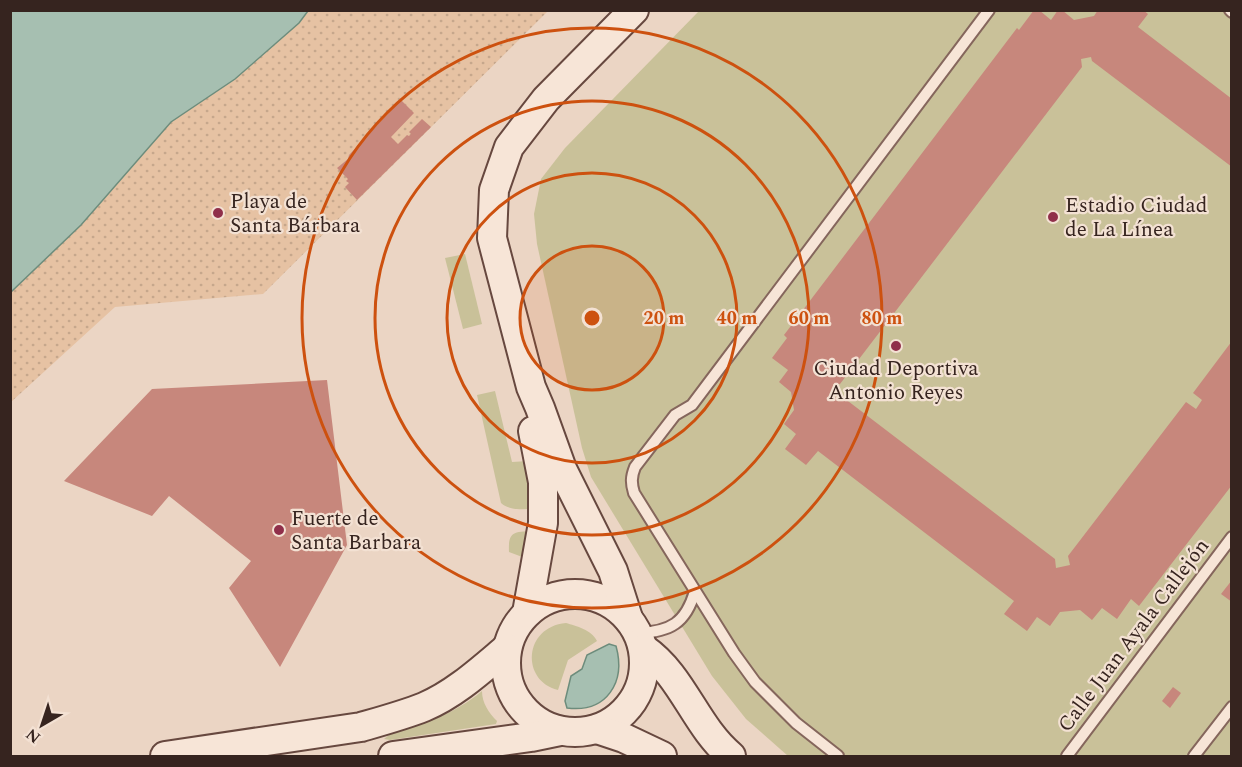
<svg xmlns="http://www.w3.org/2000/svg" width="1242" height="767" font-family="Spectral,serif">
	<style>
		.green { fill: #c9c199 }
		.sand { fill: url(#sand-dots) }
		.water { fill: #a6bfb1; stroke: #6d8c7c; stroke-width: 1.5 }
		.building { fill: #c7877c }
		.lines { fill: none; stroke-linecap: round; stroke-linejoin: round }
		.lane-casing { stroke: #85665c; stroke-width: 14 }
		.secondary-casing { stroke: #67483f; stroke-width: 32 }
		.lane { stroke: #f7e5d7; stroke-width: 10 }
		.secondary { stroke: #f7e5d7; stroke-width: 28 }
		.ring { fill: none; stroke: #cd510f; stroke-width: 3 }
		.poi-dot { fill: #902f4a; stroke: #f3e1d3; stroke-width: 2 }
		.labels { text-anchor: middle; stroke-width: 4.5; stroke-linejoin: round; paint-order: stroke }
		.poi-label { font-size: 21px; fill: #36241f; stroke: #f3e1d3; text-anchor: start }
		.street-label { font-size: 21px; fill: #36241f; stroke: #f3e1d3 }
		.centre { fill: #cd510f; stroke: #f3e1d3; stroke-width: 3 }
		.ring-label { font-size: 18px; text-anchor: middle; font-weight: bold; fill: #cd510f; stroke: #f3e1d3; stroke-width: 4.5; stroke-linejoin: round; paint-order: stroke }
	</style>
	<defs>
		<pattern id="sand-dots" width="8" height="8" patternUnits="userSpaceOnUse" patternTransform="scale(1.5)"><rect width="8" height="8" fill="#e6c2a3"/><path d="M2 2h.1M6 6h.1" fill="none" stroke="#c6a78c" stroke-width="1.8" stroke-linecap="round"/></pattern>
	</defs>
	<rect width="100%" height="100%" fill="#ebd5c4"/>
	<g class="green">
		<path d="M699 11H1231V756H788L746 719 712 676 591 477 582 448 537 244 534 214 541 179 565 148Z"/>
		<path d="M465 254 482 324 463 329 445 258Z"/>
		<path d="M495 391 512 462 528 461 535 509C523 509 510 511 501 503L477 395Z"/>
		<path d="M533 531 525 558 509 552C508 531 514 532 533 531Z"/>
		<path d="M566 623C576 626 592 630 597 641L568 660 558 690C521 681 523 627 566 623Z"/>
		<path d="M482 691C482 703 489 713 497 721L496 724 390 740 384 739 389 735C422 724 455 714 482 691Z"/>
	</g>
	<path class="sand" d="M308 11H548L263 294 115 307 11 402V292L81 225 171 122 235 79 299 23Z"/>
	<g class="water">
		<path d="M11 10H308V11L299 23 235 79 171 122 81 225 11 292Z"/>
		<path d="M609 644 616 646C626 682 607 713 567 708L565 701 571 676 582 669 587 655Z"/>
	</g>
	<g class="building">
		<path d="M1034 10H1039L1051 20 1058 10H1062L1074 20 1094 16 1098 10H1143L1148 14 1138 27 1232 99V167L1092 61 1091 57 1081 59 1082 67 840 384H833L836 399 844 398 1055 559 1056 568 1070 565 1068 556 1186 402 1196 409 1202 400 1193 393 1232 341V485L1139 606 1131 599 1117 619 1102 608 1092 620 1080 610 1060 612 1050 626 1037 617 1027 631 1004 614 1014 601 818 451 806 465 785 449 796 434 784 424 794 410 791 392 779 382 788 370 772 358 787 338 784 335 1017 28 1019 30Z"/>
		<path d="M401 100 414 113 391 137 398 144 407 135 409 136 411 134 409 132 422 119 431 127 357 200 345 187 349 183 346 181 348 179 337 168 348 159 349 155Z"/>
		<path d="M327 380 347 545 280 667 229 588 251 561 169 496 152 516 64 481 152 389Z"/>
		<path d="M1232 580V602L1221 594Z"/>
		<path d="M1173 687 1181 693 1170 708 1162 701Z"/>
	</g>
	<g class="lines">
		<g class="lane-casing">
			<g id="lane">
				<path d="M1230 10 1232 12"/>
				<path d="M638 633C670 632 686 623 695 591"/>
				<path d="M838 756 796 723 755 682 734 653 634 493C631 483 631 477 635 467L675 415 692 405 989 10"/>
				<path d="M1067 756 1232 537"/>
				<path d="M1194 756 1232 707"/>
			</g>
		</g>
		<g class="secondary-casing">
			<g id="secondary">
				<circle cx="575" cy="663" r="69"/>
				<path d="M527 613 543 523V482L533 431"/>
				<path d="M628 618 613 571 562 469 540 408 531 387 492 238 494 190 509 147 546 99 634 10"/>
				<path d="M644 649C683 676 695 726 731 756"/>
				<path d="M597 729 624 738 662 756"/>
				<path d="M165 756 361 727C382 721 404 715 424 707 455 694 482 669 507 648"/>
				<path d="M393 756 531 737 560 731"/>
			</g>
		</g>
		<use href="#lane" class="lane"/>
		<use href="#secondary" class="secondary"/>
	</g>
	<circle cx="592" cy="318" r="72" fill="#cd510f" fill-opacity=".12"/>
	<g class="ring">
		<circle cx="592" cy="318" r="72"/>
		<circle cx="592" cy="318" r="145"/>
		<circle cx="592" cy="318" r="217"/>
		<circle cx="592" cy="318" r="290"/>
	</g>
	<g class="poi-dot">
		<circle cx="218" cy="213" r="6"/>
		<circle cx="1053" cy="217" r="6"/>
		<circle cx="896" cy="346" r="6"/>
		<circle cx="279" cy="530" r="6"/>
	</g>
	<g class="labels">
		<g class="poi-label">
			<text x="230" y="208">Playa de<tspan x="230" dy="24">Santa Bárbara</tspan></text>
			<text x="1065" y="212">Estadio Ciudad<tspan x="1065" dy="24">de La Línea</tspan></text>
			<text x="896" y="375" text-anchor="middle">Ciudad Deportiva<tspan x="896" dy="24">Antonio Reyes</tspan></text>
			<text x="291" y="525">Fuerte de<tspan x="291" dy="24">Santa Barbara</tspan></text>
		</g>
		<g class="street-label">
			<text transform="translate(1133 635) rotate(-53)" y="7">Calle Juan Ayala Callejón</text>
		</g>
	</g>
	<circle cx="592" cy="318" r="9" class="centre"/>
	<g class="ring-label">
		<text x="664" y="324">20 m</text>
		<text x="737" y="324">40 m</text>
		<text x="809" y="324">60 m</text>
		<text x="882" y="324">80 m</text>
	</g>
	<rect width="1242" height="767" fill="none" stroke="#36241f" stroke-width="24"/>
	<g transform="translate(42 725) rotate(219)" stroke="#f3e1d3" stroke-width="4.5" paint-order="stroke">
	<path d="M0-4.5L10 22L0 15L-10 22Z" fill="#36241f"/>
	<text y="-9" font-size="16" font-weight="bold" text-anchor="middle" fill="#36241f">N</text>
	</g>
</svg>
